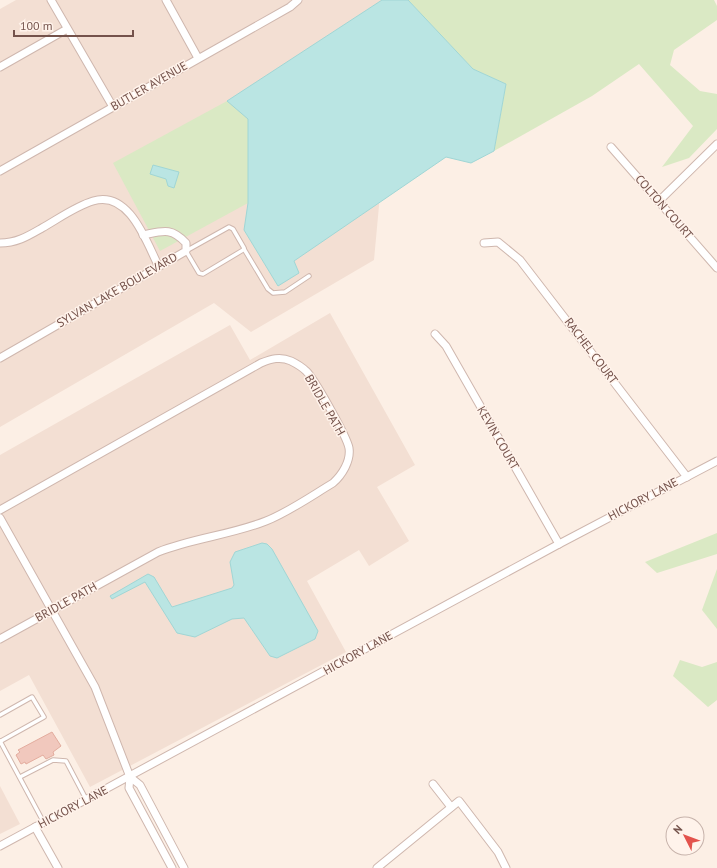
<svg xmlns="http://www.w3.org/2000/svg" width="717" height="868" font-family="'PT Sans',sans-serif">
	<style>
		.residential { fill: #f3dfd3 }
		.green { fill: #dae9c4 }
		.water { fill: #bae5e3; stroke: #a0d6d5 }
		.building { fill: #f1c8bd; stroke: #e3ac9e }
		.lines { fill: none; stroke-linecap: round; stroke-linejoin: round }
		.lane-casing { stroke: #cfb7ae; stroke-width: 5.5 }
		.street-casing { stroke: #cfb7ae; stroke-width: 9 }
		.lane { stroke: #fff; stroke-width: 3.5 }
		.street { stroke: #fff; stroke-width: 7 }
		.labels { text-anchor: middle; stroke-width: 3; stroke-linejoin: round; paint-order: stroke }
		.street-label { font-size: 12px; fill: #74524b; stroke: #fff3eb }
	</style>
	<rect width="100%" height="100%" fill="#fcefe5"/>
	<g class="residential">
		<path d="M16 0H398L374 260 251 332 214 303 0 427V9Z"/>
		<path d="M330 313 415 465 377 487 409 541 369 566 359 550 307 581 346 652 90 787 29 675 0 691V455L230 325 250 360Z"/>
		<path d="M0 786 20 824 0 834Z"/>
	</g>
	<g class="green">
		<path d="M408 0H714L717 6V20L674 50 670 65 700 91 717 94V129L689 158 662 167 693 126 639 64 592 96 494 151 506 84 473 69Z"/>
		<path d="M227 101 248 119V203L160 251 113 163Z"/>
		<path d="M717 533V554L657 573 645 562Z"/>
		<path d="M717 569V629L702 610Z"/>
		<path d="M680 660 702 667 717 662V700L708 707 673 676Z"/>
	</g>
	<g class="water">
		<path d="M382 0H408L473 69 506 84 494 151 471 163 446 157 294 261 299 273 278 286 244 230 248 203V119L227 101Z"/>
		<path d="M153 165 179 172 174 188 168 186 166 179 150 174Z"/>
		<path d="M262 543 267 544 272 549 318 631 315 639 277 658 270 656 244 618 232 619 195 637 177 633 145 582 112 599 110 596 148 574 154 577 172 607 232 588 234 585 230 562 235 552Z"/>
	</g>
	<path class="building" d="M52 732 61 746 53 752 54 755 46 759 43 755 26 764 25 762 21 764 16 755 20 752 18 750Z"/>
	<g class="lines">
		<g class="lane-casing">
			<g id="lane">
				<path d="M229 227 233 229 244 248 243 250 203 274 199 273 186 251Z"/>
				<path d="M244 249 268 289 273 293 285 292 309 276"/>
				<path d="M0 715 32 697 44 717 1 741"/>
				<path d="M0 741 44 823"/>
				<path d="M20 777 53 760 66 761 86 799"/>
			</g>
		</g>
		<g class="street-casing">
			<g id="street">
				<path d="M51 0 113 107"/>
				<path d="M166 0 198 58"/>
				<path d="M0 67 67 29"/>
				<path d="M611 147 717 268"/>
				<path d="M0 171 290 7 298 0"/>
				<path d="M659 201 717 144"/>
				<path d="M0 243C17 243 28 236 42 228 58 219 76 206 93 201 129 190 146 241 158 265"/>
				<path d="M484 243 498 242 520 260 687 477"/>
				<path d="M435 334 446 346 559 544"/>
				<path d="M0 358 186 251V243C171 227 163 231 143 235"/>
				<path d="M0 510 261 363C271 359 280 356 291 361 295 363 302 367 306 371 314 378 347 437 349 448 351 461 342 475 333 483 313 495 287 513 266 521 231 535 193 538 158 552L0 639"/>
				<path d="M0 518 95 687 130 777 129 788 172 868"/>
				<path d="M130 777 140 785 184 868"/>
				<path d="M433 784 451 807"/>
				<path d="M35 827 58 868"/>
				<path d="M0 846 559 544 717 461"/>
				<path d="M377 868 459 801 498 852 506 868"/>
			</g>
		</g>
		<use href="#lane" class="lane"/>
		<use href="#street" class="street"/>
	</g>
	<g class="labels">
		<g class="street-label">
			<text transform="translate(149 86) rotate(-30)" y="4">BUTLER AVENUE</text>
			<text transform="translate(664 207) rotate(49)" y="4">COLTON COURT</text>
			<text transform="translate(117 290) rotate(-30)" y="4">SYLVAN LAKE BOULEVARD</text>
			<text transform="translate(591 351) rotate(53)" y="4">RACHEL COURT</text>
			<text transform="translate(325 405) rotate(60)" y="4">BRIDLE PATH</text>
			<text transform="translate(498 438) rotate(60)" y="4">KEVIN COURT</text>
			<text transform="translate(643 499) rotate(-28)" y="4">HICKORY LANE</text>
			<text transform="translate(66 602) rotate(-29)" y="4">BRIDLE PATH</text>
			<text transform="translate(358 653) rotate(-29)" y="4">HICKORY LANE</text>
			<text transform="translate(73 807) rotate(-28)" y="4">HICKORY LANE</text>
		</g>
	</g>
	<g transform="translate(685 836) rotate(312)"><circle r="19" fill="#fff3eb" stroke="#c7b3ab"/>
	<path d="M0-3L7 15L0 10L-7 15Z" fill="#e3534d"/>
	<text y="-6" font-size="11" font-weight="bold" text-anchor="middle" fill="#74524b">N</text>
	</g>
	<path d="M14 30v6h119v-6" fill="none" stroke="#74524b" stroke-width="2"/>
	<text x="20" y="30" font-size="12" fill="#74524b" stroke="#fff3eb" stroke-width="3" paint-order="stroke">100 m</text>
</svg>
